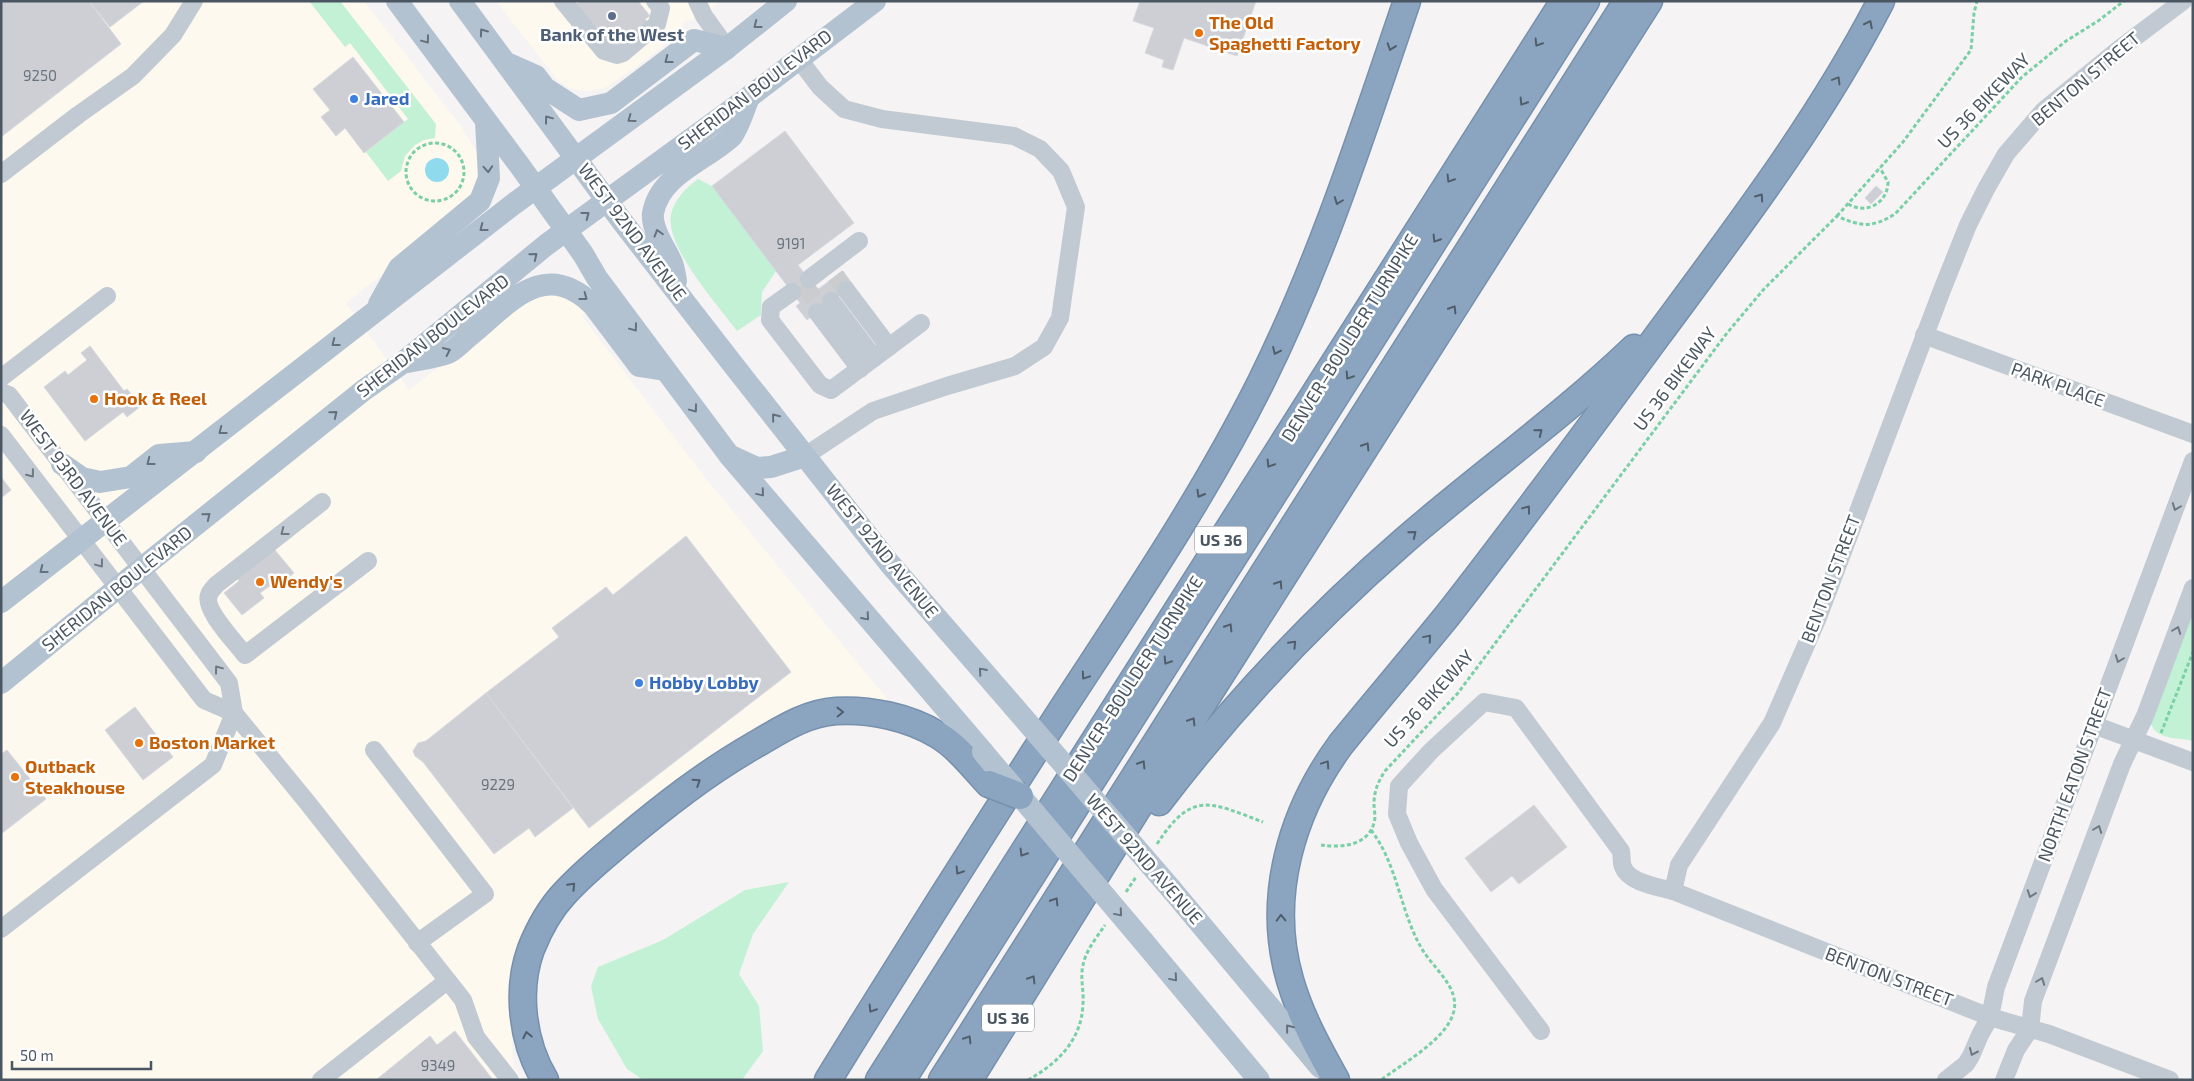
<svg xmlns="http://www.w3.org/2000/svg" width="2194" height="1081" font-family="'Exo 2',sans-serif">
	<style>
		.commercial { fill: #fdf9ef }
		.green { fill: #c3f1d5 }
		.water { fill: #90daee }
		.building { fill: #cdcfd5; stroke: #d7d9de }
		.lines { fill: none; stroke-linecap: round; stroke-linejoin: round }
		.minor-tunnel { stroke: #caccce; stroke-width: 18; stroke-dasharray: 18 9; stroke-linecap: butt }
		.highway-casing { stroke: #7690ad; stroke-width: 29 }
		.path { stroke: #7ad0a6; stroke-width: 3; stroke-dasharray: 4 2.5; stroke-linecap: butt }
		.minor { stroke: #c1cad2; stroke-width: 18 }
		.major { stroke: #b3c2d1; stroke-width: 22 }
		.highway { stroke: #8ba5c1; stroke-width: 26 }
		.highway-bridge-casing { stroke: #7690ad; stroke-width: 29; stroke-linecap: butt }
		.major-bridge { stroke: #b3c2d1; stroke-width: 22 }
		.highway-bridge { stroke: #8ba5c1; stroke-width: 26 }
		.oneway { stroke: #505e6b }
		.oneway2 { stroke: #64717d }
		.oneway3 { stroke: #6e7983 }
		.service-dot { fill: #5c6f8a; stroke: #fff; stroke-width: 2 }
		.food-dot { fill: #e8710a; stroke: #fff; stroke-width: 2 }
		.shop-dot { fill: #3f7fe0; stroke: #fff; stroke-width: 2 }
		.labels { text-anchor: middle; stroke-width: 5; stroke-linejoin: round; paint-order: stroke }
		.number-label { font-size: 15px; fill: #6b747e }
		.shield { fill: #fff; stroke: #808990; stroke-width: 1 }
		.shield-label { font-size: 16px; font-weight: bold; fill: #4a5661 }
		.food-label { font-size: 18px; font-weight: bold; fill: #c56008; stroke: #fff; text-anchor: start }
		.service-label { font-size: 18px; font-weight: bold; fill: #4e5e75; stroke: #fff }
		.street-label { font-size: 18px; fill: #4a5661; stroke: #fff }
		.shop-label { font-size: 18px; font-weight: bold; fill: #366cbe; stroke: #fff; text-anchor: start }
	</style>
	<rect width="100%" height="100%" fill="#f5f3f3"/>
	<g class="commercial">
		<path d="M1 1H364L461 126 480 158 481 186 438 231 346 303 409 390 528 298 550 292 589 309 582 316 699 470 888 700 848 698 756 730 683 777 603 841 510 985 513 1066 523 1080H1Z"/>
		<path d="M496 1H720L704 16 683 22 682 31 678 35 633 69 605 88 588 91 572 89 558 81Z"/>
	</g>
	<g class="green">
		<path d="M309 1H340L436 124 435 138 424 140 415 145 405 156 401 171 388 181 366 152 408 119 350 43 345 47Z"/>
		<path d="M698 179 712 186 776 271 762 292 761 315 737 331C718 305 665 247 671 215 674 199 686 188 698 179Z"/>
		<path d="M2193 606V741C2178 737 2155 741 2150 721Z"/>
		<path d="M789 882 753 934 739 974 759 1006 763 1051 742 1080H643L627 1069 598 1019 591 986 598 967 663 940 745 890Z"/>
	</g>
	<circle class="water" cx="437" cy="170" r="12"/>
	<g class="building">
		<path d="M1 1H89L121 44 1 137Z"/>
		<path d="M89 1H144L110 27Z"/>
		<path d="M580 1H638L650 16 645 19 651 26 619 51 614 45 610 48 576 4Z"/>
		<path d="M1140 1H1256L1237 56 1184 38 1173 70 1162 67 1164 60 1145 53 1154 28 1133 21Z"/>
		<path d="M353 57 404 122 364 153 345 128 336 136 321 117 330 110 313 89Z"/>
		<path d="M785 131 854 223 798 265 817 290 843 271 853 285 807 320 796 306 800 303 712 186Z"/>
		<path d="M1876 186 1883 192 1871 204 1865 198Z"/>
		<path d="M90 346 124 391 127 389 141 406 127 417 123 412 85 441 44 387 65 371 68 375 87 360 81 353Z"/>
		<path d="M1 477 11 490 1 498Z"/>
		<path d="M686 536 791 672 589 828 486 693 559 637 552 628 606 587 613 595Z"/>
		<path d="M274 549 294 573 277 586 274 583 260 593 264 598 242 615 224 593 239 581 237 578Z"/>
		<path d="M486 693 573 808 535 837 529 828 494 854 423 762 415 756 413 751 418 743 426 741Z"/>
		<path d="M135 707 173 757 143 780 105 730Z"/>
		<path d="M7 750 46 799 1 834V754Z"/>
		<path d="M1534 805 1567 847 1519 884 1512 876 1491 892 1465 858Z"/>
		<path d="M455 1031 493 1080H376L430 1036 437 1045Z"/>
	</g>
	<g class="lines">
		<g class="minor-tunnel">
			<path d="M835 276 846 290"/>
			<path d="M803 284 822 308"/>
		</g>
		<g class="highway-casing">
			<g id="highway">
				<path d="M1159 802C1232 706 1314 619 1405 540 1480 475 1562 417 1634 348"/>
				<path d="M545 1080C522 1042 516 990 531 949 539 929 550 909 564 894 582 874 602 858 622 841 664 806 706 773 753 746 779 731 805 713 836 711 869 709 909 717 938 735 958 747 973 767 989 784"/>
				<path d="M828 1080C904 957 981 835 1059 714 1130 605 1203 498 1261 382 1322 259 1363 130 1407 1"/>
				<path d="M879 1080 1564 1"/>
				<path d="M902 1080 1586 1"/>
				<path d="M942 1080 1627 1"/>
				<path d="M969 1080 1201 706 1649 1"/>
				<path d="M1336 1080C1318 1048 1300 1015 1290 980 1266 898 1291 812 1341 744 1376 701 1412 659 1447 616 1519 524 1589 429 1658 335 1738 227 1819 121 1881 1"/>
			</g>
		</g>
		<g class="path">
			<circle cx="435" cy="172" r="29"/>
			<path d="M1848 204C1866 215 1888 203 1888 182L1880 168"/>
			<path d="M1837 216 1903 142 1971 50 1974 13 1977 1"/>
			<path d="M2161 733 2193 652"/>
			<path d="M1371 830C1398 865 1400 912 1422 949 1433 968 1462 989 1453 1014 1445 1040 1402 1064 1381 1080"/>
			<path d="M1157 844C1192 790 1210 802 1263 822"/>
			<path d="M1321 845C1340 848 1368 846 1374 823 1376 817 1374 810 1374 804 1374 791 1378 782 1385 771L1458 693 1727 333 1764 289 1837 216C1861 227 1872 228 1895 214L2022 77 2066 41 2098 21 2124 1"/>
			<path d="M1126 892 1136 877"/>
			<path d="M1028 1080C1058 1063 1082 1040 1083 1003 1084 991 1080 977 1083 965 1086 950 1097 937 1105 925"/>
		</g>
		<g class="minor">
			<path d="M563 1 604 51 617 55 623 53 657 24 661 8 655 1"/>
			<path d="M697 1 704 16 727 48"/>
			<path d="M798 58 820 87 844 109 882 119 1014 136 1040 149 1061 171 1076 207 1060 318 1044 347 1015 366 947 386 873 411 805 456"/>
			<path d="M1 174 78 115 133 76 173 35 194 1"/>
			<path d="M809 279 859 241"/>
			<path d="M846 290 889 347"/>
			<path d="M792 292 771 307 770 320 820 385 831 390 921 323"/>
			<path d="M831 301 874 358"/>
			<path d="M817 312 860 369"/>
			<path d="M1924 335 2193 434"/>
			<path d="M1 378 107 296"/>
			<path d="M1 392 9 395 229 683 234 713"/>
			<path d="M1 435 204 700 234 713 307 802 463 1000 476 1037 510 1080"/>
			<path d="M322 502 216 585C214 588 210 591 209 595 203 609 236 643 245 655L368 561"/>
			<path d="M2094 725 2193 762"/>
			<path d="M374 750 485 894 417 943"/>
			<path d="M1 929 213 765 234 713"/>
			<path d="M1541 1031 1434 889 1409 843 1397 814 1399 786 1431 751 1484 702 1516 708 1621 851C1622 856 1621 862 1623 867 1629 883 1659 887 1673 891"/>
			<path d="M321 1080 447 981"/>
			<path d="M1946 1080 1966 1064 1971 1056 1980 1035 1990 1017 1996 987 2193 461"/>
			<path d="M2004 1080 2016 1050 2030 1029 2033 1001 2122 764 2145 716 2193 588"/>
			<path d="M2170 1080 2049 1034 1990 1017 1673 891 1679 865 1772 723 1817 620 1942 290 1968 225 1986 189 2006 154 2043 111 2118 50 2183 1"/>
		</g>
		<g class="major">
			<path d="M397 1 520 166 583 254 597 278 729 455 983 752"/>
			<path d="M460 1 621 220 731 362 890 564 1014 707"/>
			<path d="M509 64 536 76 545 88 579 110 611 103 694 40 727 48"/>
			<path d="M676 281C675 275 674 268 672 263 666 249 651 229 653 213 660 174 707 160 732 136 738 129 745 107 749 97"/>
			<path d="M379 304 399 268 480 201 489 178 486 121"/>
			<path d="M407 362C420 359 435 358 448 353 455 350 462 342 468 337 509 304 543 257 593 305L639 366 665 370"/>
			<path d="M733 457 757 468 771 467 805 456"/>
			<path d="M62 464 82 478 100 482 131 477 159 455 196 452"/>
			<path d="M1 602 515 203 727 48 786 1"/>
			<path d="M1 683 153 559 364 390 401 364 546 245 749 97 875 1"/>
			<path d="M1172 890 1320 1067"/>
			<path d="M1143 941 1259 1080"/>
		</g>
		<use href="#highway" class="highway"/>
		<g class="highway-bridge-casing">
			<path id="highway-bridge" d="M989 784 1020 796"/>
		</g>
		<g class="major-bridge">
			<path d="M1014 707 1172 890"/>
			<path d="M983 752 1143 941"/>
		</g>
		<use href="#highway-bridge" class="highway-bridge"/>
	</g>
	<defs><path id="oneway-chevron" d="M-2-3.5L2.5 0L-2 3.5" fill="none" stroke-width="1.6" stroke-linecap="round" stroke-linejoin="round" transform="scale(1.25)"/></defs>
	<g class="oneway">
		<use href="#oneway-chevron" transform="translate(1869 24) rotate(-63)"/>
		<use href="#oneway-chevron" transform="translate(1538 43) rotate(122)"/>
		<use href="#oneway-chevron" transform="translate(1391 47) rotate(109)"/>
		<use href="#oneway-chevron" transform="translate(1837 80) rotate(-59)"/>
		<use href="#oneway-chevron" transform="translate(1523 102) rotate(122)"/>
		<use href="#oneway-chevron" transform="translate(1450 179) rotate(122)"/>
		<use href="#oneway-chevron" transform="translate(1760 197) rotate(-55)"/>
		<use href="#oneway-chevron" transform="translate(1338 201) rotate(111)"/>
		<use href="#oneway-chevron" transform="translate(1436 239) rotate(122)"/>
		<use href="#oneway-chevron" transform="translate(1453 309) rotate(-58)"/>
		<use href="#oneway-chevron" transform="translate(1276 351) rotate(115)"/>
		<use href="#oneway-chevron" transform="translate(1349 376) rotate(123)"/>
		<use href="#oneway-chevron" transform="translate(1539 432) rotate(-39)"/>
		<use href="#oneway-chevron" transform="translate(1366 446) rotate(-58)"/>
		<use href="#oneway-chevron" transform="translate(1270 464) rotate(122)"/>
		<use href="#oneway-chevron" transform="translate(1200 494) rotate(120)"/>
		<use href="#oneway-chevron" transform="translate(1527 509) rotate(-53)"/>
		<use href="#oneway-chevron" transform="translate(1413 534) rotate(-39)"/>
		<use href="#oneway-chevron" transform="translate(1279 584) rotate(-57)"/>
		<use href="#oneway-chevron" transform="translate(1229 627) rotate(-58)"/>
		<use href="#oneway-chevron" transform="translate(1428 638) rotate(-50)"/>
		<use href="#oneway-chevron" transform="translate(1293 644) rotate(-46)"/>
		<use href="#oneway-chevron" transform="translate(1167 661) rotate(123)"/>
		<use href="#oneway-chevron" transform="translate(1085 676) rotate(124)"/>
		<use href="#oneway-chevron" transform="translate(840 712) rotate(-1)"/>
		<use href="#oneway-chevron" transform="translate(1192 721) rotate(-58)"/>
		<use href="#oneway-chevron" transform="translate(1142 764) rotate(-58)"/>
		<use href="#oneway-chevron" transform="translate(1326 764) rotate(-56)"/>
		<use href="#oneway-chevron" transform="translate(697 782) rotate(-33)"/>
		<use href="#oneway-chevron" transform="translate(1023 853) rotate(122)"/>
		<use href="#oneway-chevron" transform="translate(959 871) rotate(122)"/>
		<use href="#oneway-chevron" transform="translate(572 886) rotate(-46)"/>
		<use href="#oneway-chevron" transform="translate(1055 901) rotate(-58)"/>
		<use href="#oneway-chevron" transform="translate(1281 918) rotate(-91)"/>
		<use href="#oneway-chevron" transform="translate(1032 979) rotate(-58)"/>
		<use href="#oneway-chevron" transform="translate(872 1009) rotate(122)"/>
		<use href="#oneway-chevron" transform="translate(527 1035) rotate(-102)"/>
		<use href="#oneway-chevron" transform="translate(968 1039) rotate(-58)"/>
	</g>
	<g class="oneway2">
		<use href="#oneway-chevron" transform="translate(757 25) rotate(142)"/>
		<use href="#oneway-chevron" transform="translate(483 32) rotate(-126)"/>
		<use href="#oneway-chevron" transform="translate(426 40) rotate(53)"/>
		<use href="#oneway-chevron" transform="translate(668 60) rotate(142)"/>
		<use href="#oneway-chevron" transform="translate(548 119) rotate(-127)"/>
		<use href="#oneway-chevron" transform="translate(631 119) rotate(144)"/>
		<use href="#oneway-chevron" transform="translate(488 169) rotate(86)"/>
		<use href="#oneway-chevron" transform="translate(586 215) rotate(-37)"/>
		<use href="#oneway-chevron" transform="translate(483 228) rotate(142)"/>
		<use href="#oneway-chevron" transform="translate(658 233) rotate(-106)"/>
		<use href="#oneway-chevron" transform="translate(534 256) rotate(-39)"/>
		<use href="#oneway-chevron" transform="translate(584 297) rotate(37)"/>
		<use href="#oneway-chevron" transform="translate(634 328) rotate(53)"/>
		<use href="#oneway-chevron" transform="translate(335 343) rotate(142)"/>
		<use href="#oneway-chevron" transform="translate(447 351) rotate(-25)"/>
		<use href="#oneway-chevron" transform="translate(694 409) rotate(53)"/>
		<use href="#oneway-chevron" transform="translate(334 414) rotate(-39)"/>
		<use href="#oneway-chevron" transform="translate(775 417) rotate(-129)"/>
		<use href="#oneway-chevron" transform="translate(222 431) rotate(142)"/>
		<use href="#oneway-chevron" transform="translate(150 462) rotate(142)"/>
		<use href="#oneway-chevron" transform="translate(761 493) rotate(50)"/>
		<use href="#oneway-chevron" transform="translate(207 516) rotate(-39)"/>
		<use href="#oneway-chevron" transform="translate(43 570) rotate(142)"/>
		<use href="#oneway-chevron" transform="translate(866 617) rotate(49)"/>
		<use href="#oneway-chevron" transform="translate(982 671) rotate(-131)"/>
		<use href="#oneway-chevron" transform="translate(1119 913) rotate(50)"/>
		<use href="#oneway-chevron" transform="translate(1174 978) rotate(50)"/>
		<use href="#oneway-chevron" transform="translate(1289 1028) rotate(-129)"/>
	</g>
	<g class="oneway3">
		<use href="#oneway-chevron" transform="translate(31 474) rotate(52)"/>
		<use href="#oneway-chevron" transform="translate(2176 507) rotate(111)"/>
		<use href="#oneway-chevron" transform="translate(284 532) rotate(142)"/>
		<use href="#oneway-chevron" transform="translate(100 564) rotate(53)"/>
		<use href="#oneway-chevron" transform="translate(2177 630) rotate(-69)"/>
		<use href="#oneway-chevron" transform="translate(2119 659) rotate(111)"/>
		<use href="#oneway-chevron" transform="translate(218 669) rotate(-127)"/>
		<use href="#oneway-chevron" transform="translate(2098 829) rotate(-69)"/>
		<use href="#oneway-chevron" transform="translate(2031 894) rotate(110)"/>
		<use href="#oneway-chevron" transform="translate(2041 981) rotate(-69)"/>
		<use href="#oneway-chevron" transform="translate(1973 1052) rotate(114)"/>
	</g>
	<circle class="service-dot" cx="612" cy="16" r="5"/>
	<g class="food-dot">
		<circle cx="1199" cy="33" r="5"/>
		<circle cx="94" cy="399" r="5"/>
		<circle cx="260" cy="582" r="5"/>
		<circle cx="139" cy="743" r="5"/>
		<circle cx="15" cy="777" r="5"/>
	</g>
	<g class="shop-dot">
		<circle cx="354" cy="99" r="5"/>
		<circle cx="639" cy="683" r="5"/>
	</g>
	<g class="labels">
		<g class="number-label">
			<text x="40" y="81">9250</text>
			<text x="791" y="249">9191</text>
			<text x="498" y="790">9229</text>
			<text x="438" y="1071">9349</text>
		</g>
		<g class="shield">
			<rect x="1195" y="526.5" width="52" height="27" rx="4"/>
			<rect x="982" y="1004.5" width="52" height="27" rx="4"/>
		</g>
		<g class="shield-label">
			<text x="1221" y="546">US 36</text>
			<text x="1008" y="1024">US 36</text>
		</g>
		<g class="food-label">
			<text x="1209" y="29">The Old<tspan x="1209" dy="21">Spaghetti Factory</tspan></text>
			<text x="104" y="405">Hook &amp; Reel</text>
			<text x="270" y="588">Wendy's</text>
			<text x="149" y="749">Boston Market</text>
			<text x="25" y="773">Outback<tspan x="25" dy="21">Steakhouse</tspan></text>
		</g>
		<g class="service-label">
			<text x="612" y="41">Bank of the West</text>
		</g>
		<g class="street-label">
			<text transform="translate(2086 79) rotate(-40)" y="6">BENTON STREET</text>
			<text transform="translate(755 90) rotate(-37)" y="6">SHERIDAN BOULEVARD</text>
			<text transform="translate(1984 101) rotate(-46)" y="6">US 36 BIKEWAY</text>
			<text transform="translate(632 232) rotate(53)" y="6">WEST 92ND AVENUE</text>
			<text transform="translate(433 336) rotate(-38)" y="6">SHERIDAN BOULEVARD</text>
			<text transform="translate(1350 338) rotate(-58)" y="6">DENVER–BOULDER TURNPIKE</text>
			<text transform="translate(1675 379) rotate(-53)" y="6">US 36 BIKEWAY</text>
			<text transform="translate(2058 385) rotate(20)" y="6">PARK PLACE</text>
			<text transform="translate(73 478) rotate(53)" y="6">WEST 93RD AVENUE</text>
			<text transform="translate(882 551) rotate(51)" y="6">WEST 92ND AVENUE</text>
			<text transform="translate(1831 579) rotate(-69)" y="6">BENTON STREET</text>
			<text transform="translate(117 589) rotate(-39)" y="6">SHERIDAN BOULEVARD</text>
			<text transform="translate(1133 679) rotate(-57)" y="6">DENVER–BOULDER TURNPIKE</text>
			<text transform="translate(1429 699) rotate(-48)" y="6">US 36 BIKEWAY</text>
			<text transform="translate(2075 775) rotate(-70)" y="6">NORTH EATON STREET</text>
			<text transform="translate(1144 859) rotate(49)" y="6">WEST 92ND AVENUE</text>
			<text transform="translate(1889 977) rotate(21)" y="6">BENTON STREET</text>
		</g>
		<g class="shop-label">
			<text x="364" y="105">Jared</text>
			<text x="649" y="689">Hobby Lobby</text>
		</g>
	</g>
	<rect width="2194" height="1081" fill="none" stroke="#4a5661" stroke-width="5"/>
	<path d="M12 1061v8h139v-8" fill="none" stroke="#4a5661" stroke-width="2.5"/>
	<text x="20" y="1061" font-size="15" fill="#4a5661" stroke="#ffffff" stroke-width="4" paint-order="stroke">50 m</text>
</svg>
